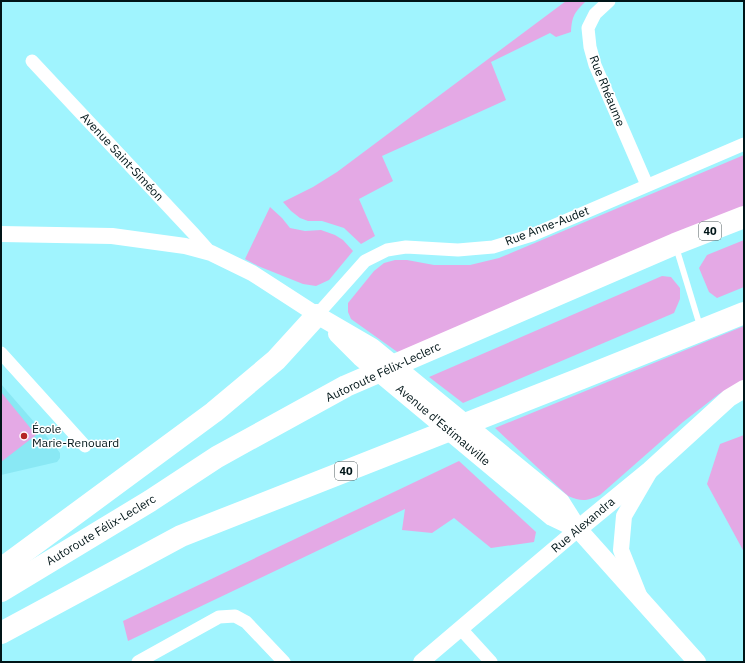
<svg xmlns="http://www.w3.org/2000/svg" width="745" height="663" font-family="'IBM Plex Sans',sans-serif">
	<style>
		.built { fill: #89e8f4 }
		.green { fill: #e4a9e5 }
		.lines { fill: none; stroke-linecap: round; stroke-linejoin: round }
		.service { stroke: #fff; stroke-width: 6 }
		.minor { stroke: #fff; stroke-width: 13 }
		.tertiary { stroke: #fff; stroke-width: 16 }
		.secondary { stroke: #fff; stroke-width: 18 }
		.motorway { stroke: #fff; stroke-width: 22 }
		.poi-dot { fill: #b52526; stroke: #fff; stroke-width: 1.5 }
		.labels { text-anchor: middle; stroke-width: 3; stroke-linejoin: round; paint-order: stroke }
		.shield { fill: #fff; stroke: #4c5b5d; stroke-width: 1 }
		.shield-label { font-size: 11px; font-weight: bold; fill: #001518 }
		.street-label { font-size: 12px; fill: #001518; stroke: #fff }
		.poi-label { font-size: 12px; fill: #001518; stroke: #fff; text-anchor: start }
	</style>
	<rect width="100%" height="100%" fill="#a0f4fe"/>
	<path class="built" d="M1 384 54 445 60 453V458L57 462 1 475Z"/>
	<g class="green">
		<path d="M566 1H586C575 12 572 15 571 32L556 37 550 33 491 62 506 100 382 156 393 181 359 199 375 236 361 244 344 228 322 221H308L300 218 291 211 283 202 313 187 337 172Z"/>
		<path d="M744 155V206L403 356 351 319 348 312V303L374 271 384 263 395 260H407L434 265H470L499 258Z"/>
		<path d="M270 207 282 218 290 228 305 231 321 230 335 235 343 240 353 251 329 280 316 286 303 284 258 266 245 259Z"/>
		<path d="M744 240V287L717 298 709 292 699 268 707 255Z"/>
		<path d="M662 276 671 277 680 288V299L674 313 463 403 429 377Z"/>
		<path d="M744 326V380L719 394 683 422 600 495C587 501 582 502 568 496L495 428Z"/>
		<path d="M1 392 36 435 1 462Z"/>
		<path d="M744 435V552L707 484 720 444Z"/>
		<path d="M459 461 536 532 534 542 491 548 454 518 432 533 402 530 405 509 128 641 123 621Z"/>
	</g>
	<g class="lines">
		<path class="service" d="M676 247 700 326"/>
		<g class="minor">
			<path d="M609 1 595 14 588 28 590 47 595 65 647 185"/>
			<path d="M32 61 193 233 211 253"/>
			<path d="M317 315 365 261 387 250 406 247 458 250 493 247 532 235 744 144"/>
			<path d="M1 353 85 446"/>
			<path d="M460 628 491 662"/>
			<path d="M138 662 219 617 235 616 246 622 284 662"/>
		</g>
		<g class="tertiary">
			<path d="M1 234 112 236 185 246 211 253 252 273 317 315"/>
			<path d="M639 595 621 550 624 516 649 473"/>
			<path d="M421 662 578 529"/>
		</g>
		<g class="secondary">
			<path d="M317 315 372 347 561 502 578 529 697 662"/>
			<path d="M337 334 360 357 552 517 577 529"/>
			<path d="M578 529 650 470 729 398 744 389"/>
		</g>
		<g class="motorway">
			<path d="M1 569 214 412 276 360 317 315"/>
			<path d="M1 591 150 501 217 457 346 386 675 244 744 217"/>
			<path d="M1 633 181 536 582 378 744 313"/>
		</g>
	</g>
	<circle class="poi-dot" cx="24" cy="436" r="4"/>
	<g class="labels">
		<g class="shield">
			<rect x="699" y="222" width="22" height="18" rx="3"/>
			<rect x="335" y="462" width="22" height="18" rx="3"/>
		</g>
		<g class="shield-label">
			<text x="710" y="235">40</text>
			<text x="346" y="475">40</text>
		</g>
		<g class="street-label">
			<text transform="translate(607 91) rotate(68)" y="4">Rue Rhéaume</text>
			<text transform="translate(122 157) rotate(47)" y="4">Avenue Saint-Siméon</text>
			<text transform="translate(547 226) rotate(-21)" y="4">Rue Anne-Audet</text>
			<text transform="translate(383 372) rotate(-25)" y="4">Autoroute Félix-Leclerc</text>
			<text transform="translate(443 425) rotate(40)" y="4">Avenue d'Estimauville</text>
			<text transform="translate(583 525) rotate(-40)" y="4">Rue Alexandra</text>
			<text transform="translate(101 530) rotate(-31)" y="4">Autoroute Félix-Leclerc</text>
		</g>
		<g class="poi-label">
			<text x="32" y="433">École<tspan x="32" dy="14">Marie-Renouard</tspan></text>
		</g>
	</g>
	<rect width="745" height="663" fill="none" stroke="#001518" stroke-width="4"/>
</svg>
